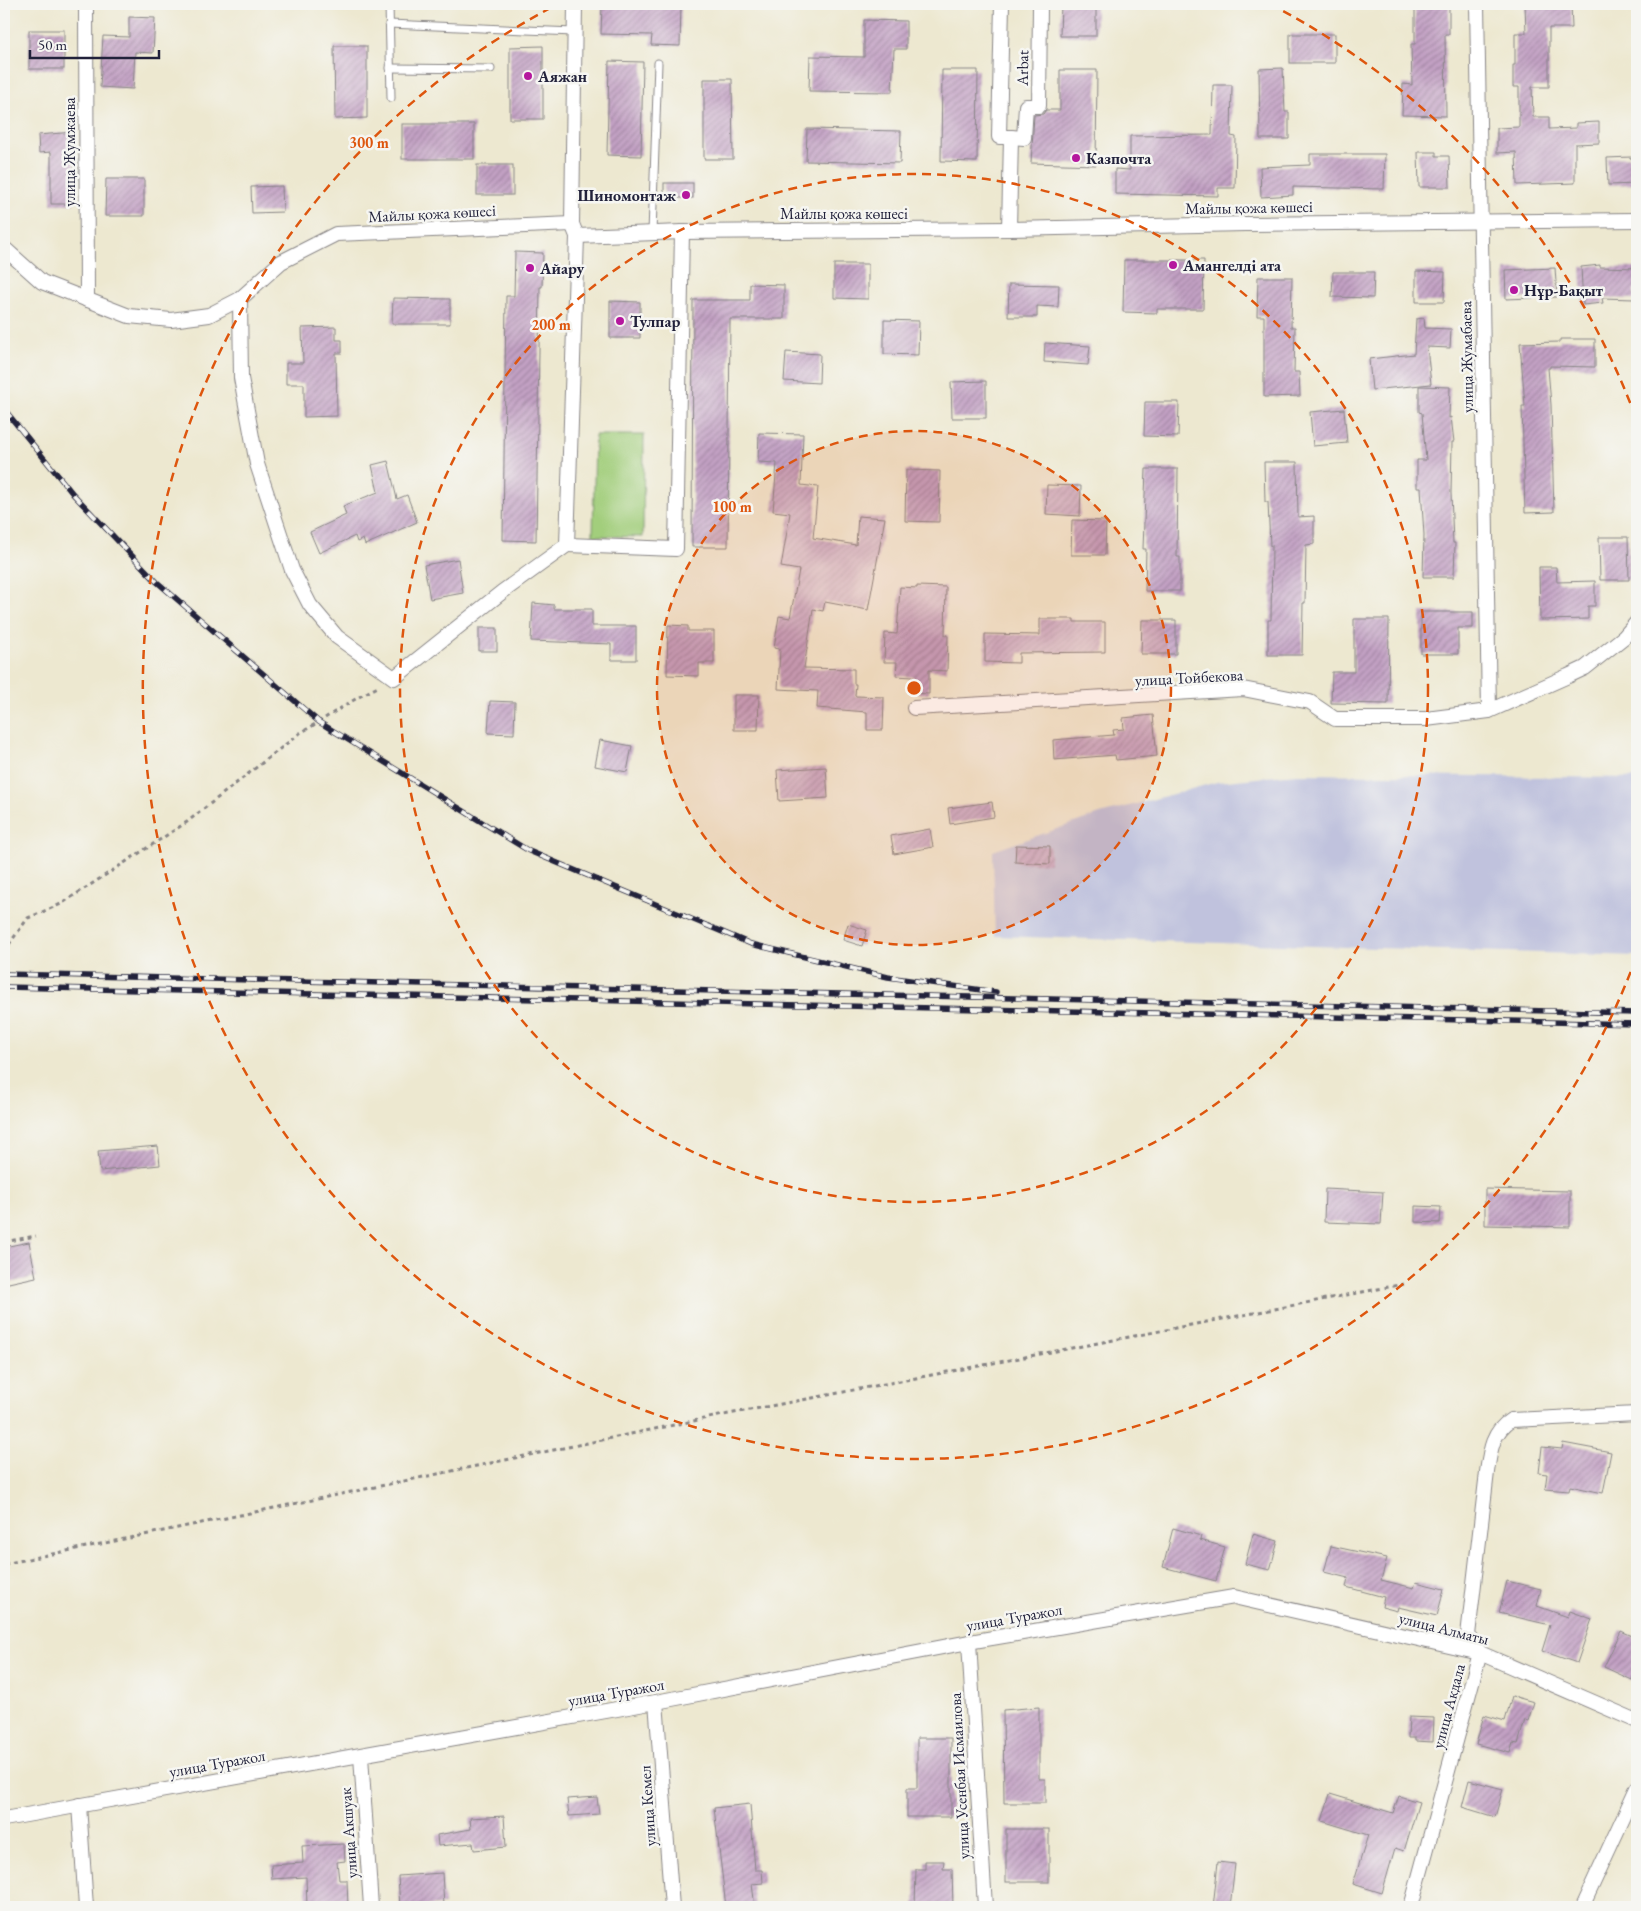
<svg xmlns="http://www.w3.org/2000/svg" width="1641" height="1911" font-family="'EB Garamond',serif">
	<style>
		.industrial { fill: #c0c2dd }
		.pitch { fill: #a2ce7b; stroke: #62785b }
		.building { fill: url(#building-hatch) }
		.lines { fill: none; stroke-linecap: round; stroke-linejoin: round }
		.lane-casing { stroke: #888586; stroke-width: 9 }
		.street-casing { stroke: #888586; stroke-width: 16 }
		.path { stroke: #888586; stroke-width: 3; stroke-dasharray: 4 4; stroke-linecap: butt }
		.lane { stroke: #fff; stroke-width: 7 }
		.street { stroke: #fff; stroke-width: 14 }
		.rail-casing { stroke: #22223b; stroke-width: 5.5 }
		.rail { stroke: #f6f6f2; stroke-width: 4; stroke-dasharray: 11; stroke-linecap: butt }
		.ring { fill: none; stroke: #de560e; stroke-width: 2.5; stroke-dasharray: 9 6 }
		.poi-dot { fill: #b5179e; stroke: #f6f6f2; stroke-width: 2 }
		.labels { text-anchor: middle; stroke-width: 5; stroke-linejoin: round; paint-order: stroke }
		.street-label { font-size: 16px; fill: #22223b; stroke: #f6f6f2 }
		.poi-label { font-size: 16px; font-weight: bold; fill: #22223b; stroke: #f6f6f2; text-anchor: start }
		.centre { fill: #de560e; stroke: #f6f6f2; stroke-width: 2.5 }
		.ring-label { font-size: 15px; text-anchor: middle; font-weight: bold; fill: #de560e; stroke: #f6f6f2; stroke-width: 5; stroke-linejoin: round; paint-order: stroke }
	</style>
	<defs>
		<pattern id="building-hatch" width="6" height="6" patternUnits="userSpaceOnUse" patternTransform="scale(1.25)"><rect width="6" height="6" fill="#c3a1c4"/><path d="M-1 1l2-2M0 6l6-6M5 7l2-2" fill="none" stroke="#9e83a0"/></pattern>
	</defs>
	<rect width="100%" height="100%" fill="#f6f6f2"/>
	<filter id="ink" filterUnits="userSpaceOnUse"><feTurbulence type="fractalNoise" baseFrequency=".02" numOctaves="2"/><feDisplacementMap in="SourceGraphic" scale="10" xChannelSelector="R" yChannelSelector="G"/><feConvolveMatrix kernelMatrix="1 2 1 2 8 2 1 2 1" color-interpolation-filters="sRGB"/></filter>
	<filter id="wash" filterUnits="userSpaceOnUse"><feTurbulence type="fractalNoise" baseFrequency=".0096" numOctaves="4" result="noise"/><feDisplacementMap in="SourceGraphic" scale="20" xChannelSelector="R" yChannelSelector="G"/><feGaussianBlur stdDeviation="1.12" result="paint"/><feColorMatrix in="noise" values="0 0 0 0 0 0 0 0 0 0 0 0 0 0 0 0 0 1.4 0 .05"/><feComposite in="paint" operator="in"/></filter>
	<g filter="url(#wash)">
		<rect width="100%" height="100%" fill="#ede8d0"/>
		<path class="industrial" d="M1297 774 1637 778V956L995 936 993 851 1100 814 1217 782Z"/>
		<path class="pitch" d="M595 435H644L643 537 593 536Z"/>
		<g id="blocks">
			<g class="building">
				<path d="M602 4H681L680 46 651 45 652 35 601 34Z"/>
				<path d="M1061 4H1096V36H1060Z"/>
				<path d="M1415 4H1449V34H1445L1446 116 1402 115 1403 84 1412 85 1411 44H1415Z"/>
				<path d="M1525 4H1571L1572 28H1549V87H1532L1533 117H1549V129L1576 128V123L1599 122V143L1575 144V183L1517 185 1516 152 1497 153V128L1519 127V87H1513V65H1515V33H1526Z"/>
				<path d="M129 17 155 18 153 53 135 52 133 89 100 87 103 36 129 37Z"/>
				<path d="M864 20 906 21V49H894L892 92 809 91 810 56 864 57Z"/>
				<rect x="29" y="30" width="35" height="39"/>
				<rect x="1290" y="34" width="45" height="29"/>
				<path d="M334 46H367V118L335 119Z"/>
				<path d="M543 46V119H510V47Z"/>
				<path d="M609 61 643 62 641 156 607 155Z"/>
				<path d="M1283 68 1285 112H1289V139H1260L1259 69Z"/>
				<path d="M942 70H978L977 162 941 161Z"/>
				<path d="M1060 70H1097L1096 165 1031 163 1034 115 1043 114 1046 110H1060Z"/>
				<path d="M704 79H732L733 159H704Z"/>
				<path d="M1213 85H1232L1231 136 1236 137 1235 188H1218V196L1115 194V169L1130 170V136L1212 135Z"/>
				<rect x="402" y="124" width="72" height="35"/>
				<path d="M807 129 901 131 900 163 806 161Z"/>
				<path d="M74 132V204H51V152L39 153 38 135Z"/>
				<path d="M1418 152H1436V156H1449L1450 187H1419Z"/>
				<path d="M1310 154H1385L1384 189 1293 187V195L1261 197 1260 167 1310 165Z"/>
				<path d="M1631 157V159L1637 158V184L1608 185 1607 158Z"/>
				<rect x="477" y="165" width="36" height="30"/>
				<path d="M106 179H144V216H105Z"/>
				<rect x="664" y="183" width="29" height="15"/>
				<path d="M282 186 283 212 252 213 251 187Z"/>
				<path d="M515 252 543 253 542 287H540L536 541 503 540 506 296H514Z"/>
				<path d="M1124 260H1204L1203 309H1157V313L1123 312Z"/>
				<path d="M834 264H868V299L834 298Z"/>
				<path d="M1600 265V267L1637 268V289H1634V299L1602 298 1603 303 1583 305 1581 267Z"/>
				<path d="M1555 268 1557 297 1506 299 1505 270Z"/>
				<path d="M1416 271 1445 272 1444 302H1416Z"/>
				<path d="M1333 272H1374L1373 298 1332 297Z"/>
				<path d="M1258 277H1292L1291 327H1295L1294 372H1299L1300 396 1264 397V316H1257Z"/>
				<path d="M750 284 784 285V319H730L728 547H692L693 300H750Z"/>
				<path d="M1009 284 1059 285 1058 307 1037 306V317H1008Z"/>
				<path d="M393 298 450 299V324H392Z"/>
				<path d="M610 301 640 302V338H610Z"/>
				<path d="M1424 318 1425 328 1451 329 1450 348 1427 347 1431 384 1372 390 1369 359 1414 354 1416 319Z"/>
				<path d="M884 320 919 321 918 355 884 354Z"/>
				<path d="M336 327V340H342V353H336L337 416 304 417V384H286V363H303L302 328Z"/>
				<path d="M1560 339H1595V367L1550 366V368H1548L1551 405 1554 512 1525 513 1522 406H1525L1520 343 1560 342Z"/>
				<path d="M1045 343 1090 346 1088 365 1044 362Z"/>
				<path d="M786 352 820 354 819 383 784 381Z"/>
				<path d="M986 381V418H952L951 382Z"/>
				<path d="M1419 386 1450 387 1449 418 1451 417 1454 442H1452L1451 493 1453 543H1455L1454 577H1423L1424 535 1421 488H1417V460H1426L1422 413 1419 412Z"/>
				<path d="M1145 402H1179L1178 437 1144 436Z"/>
				<path d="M1344 409 1347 443 1313 446 1310 412Z"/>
				<path d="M759 433 803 434 801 485 818 487 813 538 856 545 858 516 885 518 868 610 825 602 823 611 813 609 804 668 854 669V684H856L855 696 884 697 883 730H867V712L817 708 818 691 778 689 780 649 774 648 779 616 790 618 799 570 781 567 790 513 773 511 777 463 758 462Z"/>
				<path d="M388 461 397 499 407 495 417 522 365 545 363 539 357 542 355 536 319 553 310 532 346 515 343 506 378 492 372 465Z"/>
				<path d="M1264 462H1297L1298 517 1314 516V544L1306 545 1305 603H1303L1302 655H1268V620H1271L1272 545 1270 546 1268 502H1265Z"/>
				<path d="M1146 469H1178L1177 557H1180V591H1145L1146 549H1143Z"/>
				<path d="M906 470 940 471 939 522 905 521Z"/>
				<path d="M1047 485 1081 486 1080 516 1046 514Z"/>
				<path d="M1072 520 1106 521 1105 555H1071Z"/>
				<path d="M1599 537H1628L1629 580H1600Z"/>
				<path d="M458 559 463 593 430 599 424 565Z"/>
				<path d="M1539 567H1556L1557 582 1595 581V606H1588V619L1540 620Z"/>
				<path d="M917 586 946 587 945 635H948L947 671 929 670V694L913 693V677L896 676 897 662H884L885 633 897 634 900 587 917 588Z"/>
				<path d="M533 603 554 605V609H592V626H636V660H611V644L531 641Z"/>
				<path d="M1421 612H1473V628H1458V654H1421Z"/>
				<path d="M1040 619H1074V622H1105V652L1019 653V663L985 662V634L1040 635Z"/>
				<path d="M1354 619H1389L1388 704 1331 703 1332 672H1354Z"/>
				<path d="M1142 620H1176V654H1141Z"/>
				<path d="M668 625 688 626V631H714V663H699V676L667 675Z"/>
				<rect x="479" y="628" width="18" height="23"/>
				<path d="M734 695H759L758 730H734Z"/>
				<path d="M490 701 515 702 514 734 488 733Z"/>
				<path d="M1153 715 1157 756 1116 760 1115 755 1054 760 1053 740 1114 735 1113 730 1124 729 1123 718Z"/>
				<path d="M600 740 632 746 627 772 595 766Z"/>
				<path d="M826 767 828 798 779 801 777 770Z"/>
				<path d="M992 802 994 817 950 824 948 808Z"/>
				<path d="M930 829 933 847 894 854 891 836Z"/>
				<path d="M1016 845 1050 846V864L1015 862Z"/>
				<path d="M848 924 867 930 862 946 843 940Z"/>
				<path d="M158 1146 160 1165 100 1171 98 1151Z"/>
				<path d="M1325 1189 1383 1192 1381 1224 1324 1222Z"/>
				<path d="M1485 1189 1570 1191V1227L1485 1225Z"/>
				<path d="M1415 1206 1441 1207 1440 1223 1415 1222Z"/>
				<path d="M29 1242 36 1277 4 1284V1247Z"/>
				<path d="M1563 1443 1611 1452 1603 1493 1570 1486 1569 1491 1545 1489 1547 1474 1539 1473 1542 1447 1562 1449Z"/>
				<path d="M1173 1528 1201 1536 1200 1540 1225 1547 1216 1581 1163 1567Z"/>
				<path d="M1253 1534 1278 1541 1270 1570 1245 1564Z"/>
				<path d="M1331 1546 1387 1558 1381 1580 1414 1588 1416 1582 1444 1589 1437 1616 1398 1607 1397 1611 1382 1607 1384 1597 1346 1587 1348 1578 1324 1572Z"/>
				<path d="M1507 1581 1541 1589 1537 1606 1568 1617 1570 1611 1592 1619 1577 1663 1542 1651 1550 1625 1499 1613Z"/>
				<path d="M1621 1631 1637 1638V1669L1632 1680 1604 1667Z"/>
				<path d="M1512 1696 1534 1702 1528 1721 1525 1720 1518 1744 1513 1743 1510 1753 1476 1744 1484 1715 1505 1721Z"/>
				<path d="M1039 1707V1779H1045V1803H1004L1003 1710Z"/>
				<path d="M1409 1717 1434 1718 1433 1742 1415 1741V1738H1408Z"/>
				<path d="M917 1738H951V1817H907V1788H917Z"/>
				<path d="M1469 1780 1503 1789 1495 1817 1462 1807Z"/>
				<path d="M1330 1794 1393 1813 1399 1796 1419 1802 1404 1851 1395 1848 1382 1893 1353 1884 1368 1835 1322 1821Z"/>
				<path d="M597 1797 599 1814 569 1816 567 1799Z"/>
				<path d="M750 1804 755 1870H762L763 1883 752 1884 755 1907H726L714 1808Z"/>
				<path d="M504 1816 506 1847 474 1850 473 1843 438 1846 437 1835 471 1829 470 1818Z"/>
				<rect x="1006" y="1829" width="43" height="53"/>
				<path d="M344 1844 345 1861 337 1862 339 1880H347L348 1907H307L306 1877 272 1879 271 1865 303 1863 302 1846Z"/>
				<path d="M925 1861H944L943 1869H952L953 1907H915L916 1869H925Z"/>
				<path d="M1218 1862 1235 1864 1230 1907H1213Z"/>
				<path d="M442 1873 444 1905 400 1907 398 1876Z"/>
			</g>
		</g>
	</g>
	<g filter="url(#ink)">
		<use href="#blocks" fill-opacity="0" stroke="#888586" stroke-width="1"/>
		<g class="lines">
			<g class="lane-casing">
				<g id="lane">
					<path d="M389 4 391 98"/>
					<path d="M389 24 574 32"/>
					<path d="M390 68 491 69"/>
					<path d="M652 233 658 63"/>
				</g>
			</g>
			<g class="street-casing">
				<g id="street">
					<path d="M86 4 87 300"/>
					<path d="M1002 4 999 137H1011L1009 229"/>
					<path d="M1477 4 1489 711"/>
					<path d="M1011 137 1024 138 1026 106H1039L1040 4"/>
					<path d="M572 224 575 4"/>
					<path d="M4 248 42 282 129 316 171 320 209 315 240 299 281 262 336 234 572 224 577 236 682 232 1009 229 1245 224 1637 220"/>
					<path d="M240 299 241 378 257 464 292 570 310 605 337 637 394 678 502 592 567 545 577 236"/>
					<path d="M567 545 676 549 682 232"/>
					<path d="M914 708 1243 689 1310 702 1335 719H1426L1489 711 1568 676 1585 668 1624 637 1637 622"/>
					<path d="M969 1642 985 1907"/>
					<path d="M656 1702 672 1907"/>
					<path d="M361 1756 371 1907"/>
					<path d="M79 1805 86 1907"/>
					<path d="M4 1819 656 1702 969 1642 1234 1597 1480 1653 1637 1721"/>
					<path d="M1411 1907 1480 1653 1468 1635 1487 1472C1490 1451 1492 1432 1511 1420L1637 1414"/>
					<path d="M1582 1907 1637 1788"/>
				</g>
			</g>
			<g class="path">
				<path d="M4 951 28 918 61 904 187 822 300 733C327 718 352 699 380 686"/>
				<path d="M4 1242 36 1236"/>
				<path d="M4 1564 698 1420 1404 1284"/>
			</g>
			<use href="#lane" class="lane"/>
			<use href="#street" class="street"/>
			<g class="rail-casing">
				<g id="rail">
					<path d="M4 409 73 494 157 582 319 722 529 851 751 944 888 977 996 992"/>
					<path d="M4 974 1637 1013"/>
					<path d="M4 987 1637 1024"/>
				</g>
			</g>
			<use href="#rail" class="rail"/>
		</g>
	</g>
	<circle cx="914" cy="688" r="257" fill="#de560e" fill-opacity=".12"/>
	<g class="ring">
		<circle cx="914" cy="688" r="257"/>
		<circle cx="914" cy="688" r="514"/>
		<path d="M1636 958A771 771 0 1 1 558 4M1270 4A771 771 0 0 1 1636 418"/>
	</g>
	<g class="poi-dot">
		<circle cx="528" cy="76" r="5"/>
		<circle cx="1076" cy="158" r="5"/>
		<circle cx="686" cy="195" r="5"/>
		<circle cx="1173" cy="265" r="5"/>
		<circle cx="530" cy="268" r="5"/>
		<circle cx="1514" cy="290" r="5"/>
		<circle cx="620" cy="321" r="5"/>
	</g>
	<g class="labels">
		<g class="street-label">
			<text transform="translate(1022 68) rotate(-89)" y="6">Arbat</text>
			<text transform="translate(69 152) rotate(-90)" y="6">улица Жумжаева</text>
			<text transform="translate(1249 207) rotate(-1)" y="6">Майлы қожа көшесі</text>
			<text transform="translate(432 213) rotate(-3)" y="6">Майлы қожа көшесі</text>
			<text x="844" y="219">Майлы қожа көшесі</text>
			<text transform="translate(1466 357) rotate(-91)" y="6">улица Жумабаева</text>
			<text transform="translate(1189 677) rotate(-3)" y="6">улица Тойбекова</text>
			<text transform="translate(1014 1617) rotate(-10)" y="6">улица Туражол</text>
			<text transform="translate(1444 1628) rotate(14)" y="6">улица Алматы</text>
			<text transform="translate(616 1692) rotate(-10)" y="6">улица Туражол</text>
			<text transform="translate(1448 1706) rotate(-75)" y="6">улица Акдала</text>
			<text transform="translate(217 1763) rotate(-10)" y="6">улица Туражол</text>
			<text transform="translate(959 1776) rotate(-93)" y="6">улица Усенбая Исмаилова</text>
			<text transform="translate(647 1806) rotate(-94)" y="6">улица Кемел</text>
			<text transform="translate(348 1833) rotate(-94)" y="6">улица Акшуак</text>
		</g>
		<g class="poi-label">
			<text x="538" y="82">Аяжан</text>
			<text x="1086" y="164">Казпочта</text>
			<text x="676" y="201" text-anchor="end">Шиномонтаж</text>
			<text x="1183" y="271">Амангелді ата</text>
			<text x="540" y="274">Айару</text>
			<text x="1524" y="296">Нұр-Бақыт</text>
			<text x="630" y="327">Тулпар</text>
		</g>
	</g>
	<circle cx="914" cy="688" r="8" class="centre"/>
	<g class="ring-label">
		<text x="369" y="148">300 m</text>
		<text x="551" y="330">200 m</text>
		<text x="732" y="512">100 m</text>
	</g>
	<rect width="1641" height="1911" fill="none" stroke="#f6f6f2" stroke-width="20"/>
	<path d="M30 50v8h129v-8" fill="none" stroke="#22223b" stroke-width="2.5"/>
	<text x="38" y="50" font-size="15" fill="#22223b" stroke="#f6f6f2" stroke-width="4" paint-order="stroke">50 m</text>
</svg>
